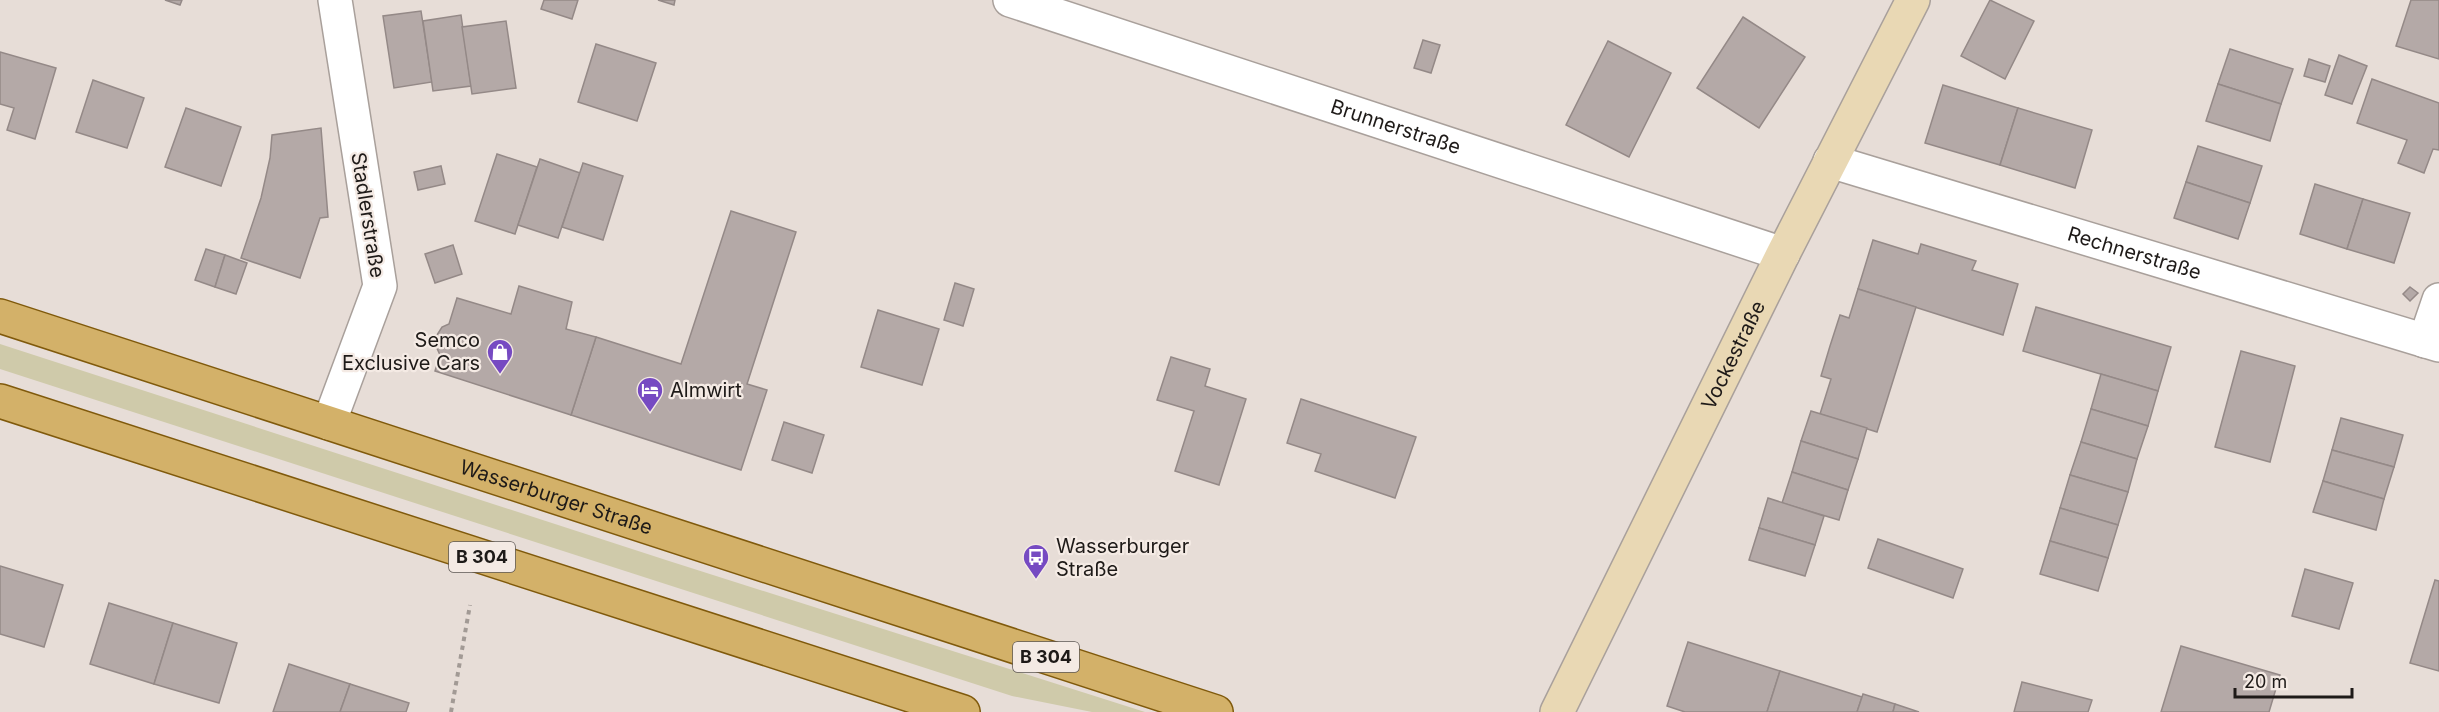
<svg xmlns="http://www.w3.org/2000/svg" width="2439" height="712" font-family="Inter,sans-serif">
	<style>
		.green { fill: #cfcaaa }
		.building { fill: #b4a9a7; stroke: #948987; stroke-width: 1.5 }
		.lines { fill: none; stroke-linecap: round; stroke-linejoin: round }
		.street-casing { stroke: #a9a09b; stroke-width: 36 }
		.secondary-casing { stroke: #a9a09b; stroke-width: 36 }
		.primary-casing { stroke: #805a0c; stroke-width: 36 }
		.path { stroke: #a29a95; stroke-width: 4; stroke-dasharray: 4.5 4.5; stroke-linecap: butt }
		.street { stroke: #fff; stroke-width: 33 }
		.secondary { stroke: #e9d8b4; stroke-width: 33 }
		.primary { stroke: #d3b169; stroke-width: 33 }
		.labels { text-anchor: middle; stroke-width: 4.5; stroke-linejoin: round; paint-order: stroke }
		.shield { fill: #f4eae4; stroke: #5e5855; stroke-width: 1.5 }
		.shield-label { font-size: 18px; font-weight: bold; fill: #1e1a18 }
		.street-label { font-size: 20px; fill: #1e1a18; stroke: #f4eae4 }
		.poi-label { font-size: 20px; fill: #1e1a18; stroke: #f4eae4; text-anchor: start }
	</style>
	<rect width="100%" height="100%" fill="#e7ddd7"/>
	<path class="green" d="M0 344 669 561 1145 712H1092L1012 696 0 369Z"/>
	<g class="building">
		<path d="M165 0H182L180 5Z"/>
		<path d="M544 0H578L572 19 541 9Z"/>
		<path d="M658 0H675L674 5Z"/>
		<path d="M1990 0 2034 21 2005 79 1961 56Z"/>
		<path d="M2411 0H2439V59L2396 46Z"/>
		<path d="M421 11 432 82 394 88 383 16Z"/>
		<path d="M461 15 471 86 433 91 423 21Z"/>
		<path d="M1743 17 1805 57 1759 128 1697 88Z"/>
		<path d="M506 21 516 88 472 94 462 27Z"/>
		<path d="M1423 40 1440 45 1431 73 1414 68Z"/>
		<path d="M1608 41 1671 73 1629 157 1566 125Z"/>
		<path d="M596 44 656 63 637 121 578 102Z"/>
		<path d="M2230 49 2293 69 2281 104 2218 84Z"/>
		<path d="M0 52 56 68 35 139 7 130 14 108 0 104Z"/>
		<path d="M2339 55 2367 66 2352 104 2325 95Z"/>
		<path d="M2309 59 2330 66 2325 82 2304 76Z"/>
		<path d="M2372 79 2439 103V150L2433 149 2424 173 2398 163 2407 140 2357 123Z"/>
		<path d="M93 80 144 98 127 148 76 132Z"/>
		<path d="M2218 84 2281 104 2270 141 2206 121Z"/>
		<path d="M1943 85 2018 108 2000 165 1925 143Z"/>
		<path d="M186 108 241 127 221 186 165 167Z"/>
		<path d="M2018 108 2092 130 2075 188 2000 165Z"/>
		<path d="M321 128 328 217 320 218 300 278 241 258 261 198 270 158 272 135Z"/>
		<path d="M2198 146 2262 166 2250 203 2186 182Z"/>
		<path d="M497 154 537 167 515 234 475 221Z"/>
		<path d="M540 159 580 173 558 238 518 225Z"/>
		<path d="M583 163 623 176 603 240 562 227Z"/>
		<path d="M441 166 445 184 418 190 414 172Z"/>
		<path d="M2186 182 2250 203 2238 239 2174 218Z"/>
		<path d="M2315 184 2363 199 2347 249 2300 234Z"/>
		<path d="M2363 199 2410 213 2394 263 2347 249Z"/>
		<path d="M731 211 796 232 747 384 767 390 741 470 571 415 596 337 681 364Z"/>
		<path d="M1873 240 1918 254 1921 244 1976 261 1972 270 2018 284 2003 335 1858 289Z"/>
		<path d="M453 245 462 274 435 283 425 254Z"/>
		<path d="M206 249 225 255 215 287 195 280Z"/>
		<path d="M225 255 247 263 236 294 215 287Z"/>
		<path d="M955 283 974 289 963 326 944 320Z"/>
		<path d="M519 286 572 302 566 329 596 337 571 415 435 371 440 355 436 346 437 335 442 327 449 324 457 298 511 314Z"/>
		<path d="M2410 287 2418 293 2410 301 2403 294Z"/>
		<path d="M1858 289 1916 307 1877 432 1820 414 1831 379 1821 376 1830 346 1840 315 1849 318Z"/>
		<path d="M2036 307 2171 347 2158 391 2023 351Z"/>
		<path d="M878 310 939 329 922 385 861 367Z"/>
		<path d="M2241 351 2295 366 2270 462 2215 447Z"/>
		<path d="M1171 357 1210 369 1205 386 1246 399 1219 485 1175 471 1194 411 1157 400Z"/>
		<path d="M2101 374 2158 391 2148 426 2091 409Z"/>
		<path d="M1301 399 1416 437 1395 498 1315 471 1321 454 1287 443Z"/>
		<path d="M2091 409 2148 426 2137 459 2081 442Z"/>
		<path d="M1811 411 1867 428 1858 459 1801 441Z"/>
		<path d="M2341 418 2403 435 2394 467 2332 450Z"/>
		<path d="M784 422 824 435 812 473 772 460Z"/>
		<path d="M1801 441 1858 459 1848 490 1792 472Z"/>
		<path d="M2081 442 2137 459 2128 492 2070 475Z"/>
		<path d="M2332 450 2394 467 2384 499 2323 481Z"/>
		<path d="M1792 472 1848 490 1839 520 1782 503Z"/>
		<path d="M2070 475 2128 492 2118 525 2060 508Z"/>
		<path d="M2323 481 2384 499 2376 530 2313 512Z"/>
		<path d="M1768 498 1824 516 1815 545 1759 528Z"/>
		<path d="M2060 508 2118 525 2108 558 2050 541Z"/>
		<path d="M1759 528 1815 545 1805 576 1749 560Z"/>
		<path d="M1878 539 1963 569 1953 598 1868 568Z"/>
		<path d="M2050 541 2108 558 2098 591 2040 574Z"/>
		<path d="M0 566 63 585 44 647 0 634Z"/>
		<path d="M2305 569 2353 583 2339 629 2292 616Z"/>
		<path d="M2435 580 2439 581V671L2410 663Z"/>
		<path d="M109 603 173 623 154 684 90 664Z"/>
		<path d="M173 623 237 643 219 703 154 684Z"/>
		<path d="M1688 642 1780 671 1767 712H1685L1667 706Z"/>
		<path d="M2181 646 2280 675 2269 712H2161Z"/>
		<path d="M289 664 350 684 340 712H273Z"/>
		<path d="M1780 671 1862 697 1857 712H1767Z"/>
		<path d="M2022 682 2092 700 2088 712H2014Z"/>
		<path d="M350 684 409 703 406 712H340Z"/>
		<path d="M1863 694 1895 704 1893 712H1857Z"/>
		<path d="M1895 704 1919 712H1893Z"/>
	</g>
	<g class="lines">
		<g class="street-casing">
			<g id="street">
				<path id="s1" d="M1010 0 1783 254"/>
				<path id="s2" d="M1830 161 2439 345"/>
				<path d="M2425 341 2439 300"/>
				<path d="M329 423 380 286 335 0"/>
			</g>
		</g>
		<g class="secondary-casing">
			<g id="secondary">
				<path id="s3" d="M1557 712 1783 254 1913 0"/>
			</g>
		</g>
		<g class="primary-casing">
			<g id="primary">
				<path id="s4" d="M0 316 1216 712"/>
				<path d="M0 401 963 712"/>
			</g>
		</g>
		<path class="path" d="M451 712 470 605"/>
		<use href="#street" class="street"/>
		<use href="#secondary" class="secondary"/>
		<use href="#primary" class="primary"/>
	</g>
	<defs>
		<g id="shop-pin" transform="scale(1.35)"><path d="M0 17L-7.5 6A9.5 9.5 0 1 1 7.5 6Z" fill="#764ac2" stroke="#f4eae4"/><path d="M-5-2.5h2.3a2.7 3.5 0 0 1 5.4 0H5L5.5 6h-11ZM-1.5-2.5h3a1.5 2.3 0 0 0-3 0Z" fill="#fff"/></g>
		<g id="hotel-pin" transform="scale(1.35)"><path d="M0 17L-7.5 6A9.5 9.5 0 1 1 7.5 6Z" fill="#764ac2" stroke="#f4eae4"/><path d="M-6-4.5h1.5V1H6V5H4.5V3h-9V5H-6ZM-4 0a1.8 1.8 0 1 1 3.6 0ZM.5 0V-2.5h3Q6-2.5 6 0Z" fill="#fff"/></g>
		<g id="bus-pin" transform="scale(1.35)"><path d="M0 17L-7.5 6A9.5 9.5 0 1 1 7.5 6Z" fill="#764ac2" stroke="#f4eae4"/><path d="M-5-6H5V4H4V6H2V4H-2V6H-4V4H-5ZM-3.5-4V0h7V-4ZM-3.5 1.2v1.5H-2V1.2ZM2 1.2v1.5H3.5V1.2Z" fill="#fff"/></g>
	</defs>
	<g fill-rule="evenodd">
		<use href="#shop-pin" x="500" y="352"/>
		<use href="#hotel-pin" x="650" y="390"/>
		<use href="#bus-pin" x="1036" y="557"/>
	</g>
	<g class="labels">
		<g class="shield">
			<rect x="449" y="542" width="66" height="30" rx="4.5"/>
			<rect x="1013" y="642" width="66" height="30" rx="4.5"/>
		</g>
		<g class="shield-label">
			<text x="482" y="563">B 304</text>
			<text x="1046" y="663">B 304</text>
		</g>
		<g class="street-label">
			<text dy="7" stroke="none"><textPath href="#s1" startOffset="406">Brunnerstraße</textPath></text>
			<text transform="translate(368 215) rotate(81)" y="7">Stadlerstraße</text>
			<text dy="7" stroke="none"><textPath href="#s2" startOffset="318">Rechnerstraße</textPath></text>
			<text dy="7" stroke="none"><textPath href="#s3" startOffset="398">Vockestraße</textPath></text>
			<text dy="7" stroke="none"><textPath href="#s4" startOffset="585">Wasserburger Straße</textPath></text>
		</g>
		<g class="poi-label">
			<text x="480" y="347" text-anchor="end">Semco<tspan x="480" dy="23">Exclusive Cars</tspan></text>
			<text x="670" y="397">Almwirt</text>
			<text x="1056" y="553">Wasserburger<tspan x="1056" dy="23">Straße</tspan></text>
		</g>
	</g>
	<path d="M2235 688v9h117v-9" fill="none" stroke="#1e1a18" stroke-width="3"/>
	<text x="2244" y="688" font-size="18" fill="#1e1a18" stroke="#f4eae4" stroke-width="4.5" paint-order="stroke">20 m</text>
</svg>
